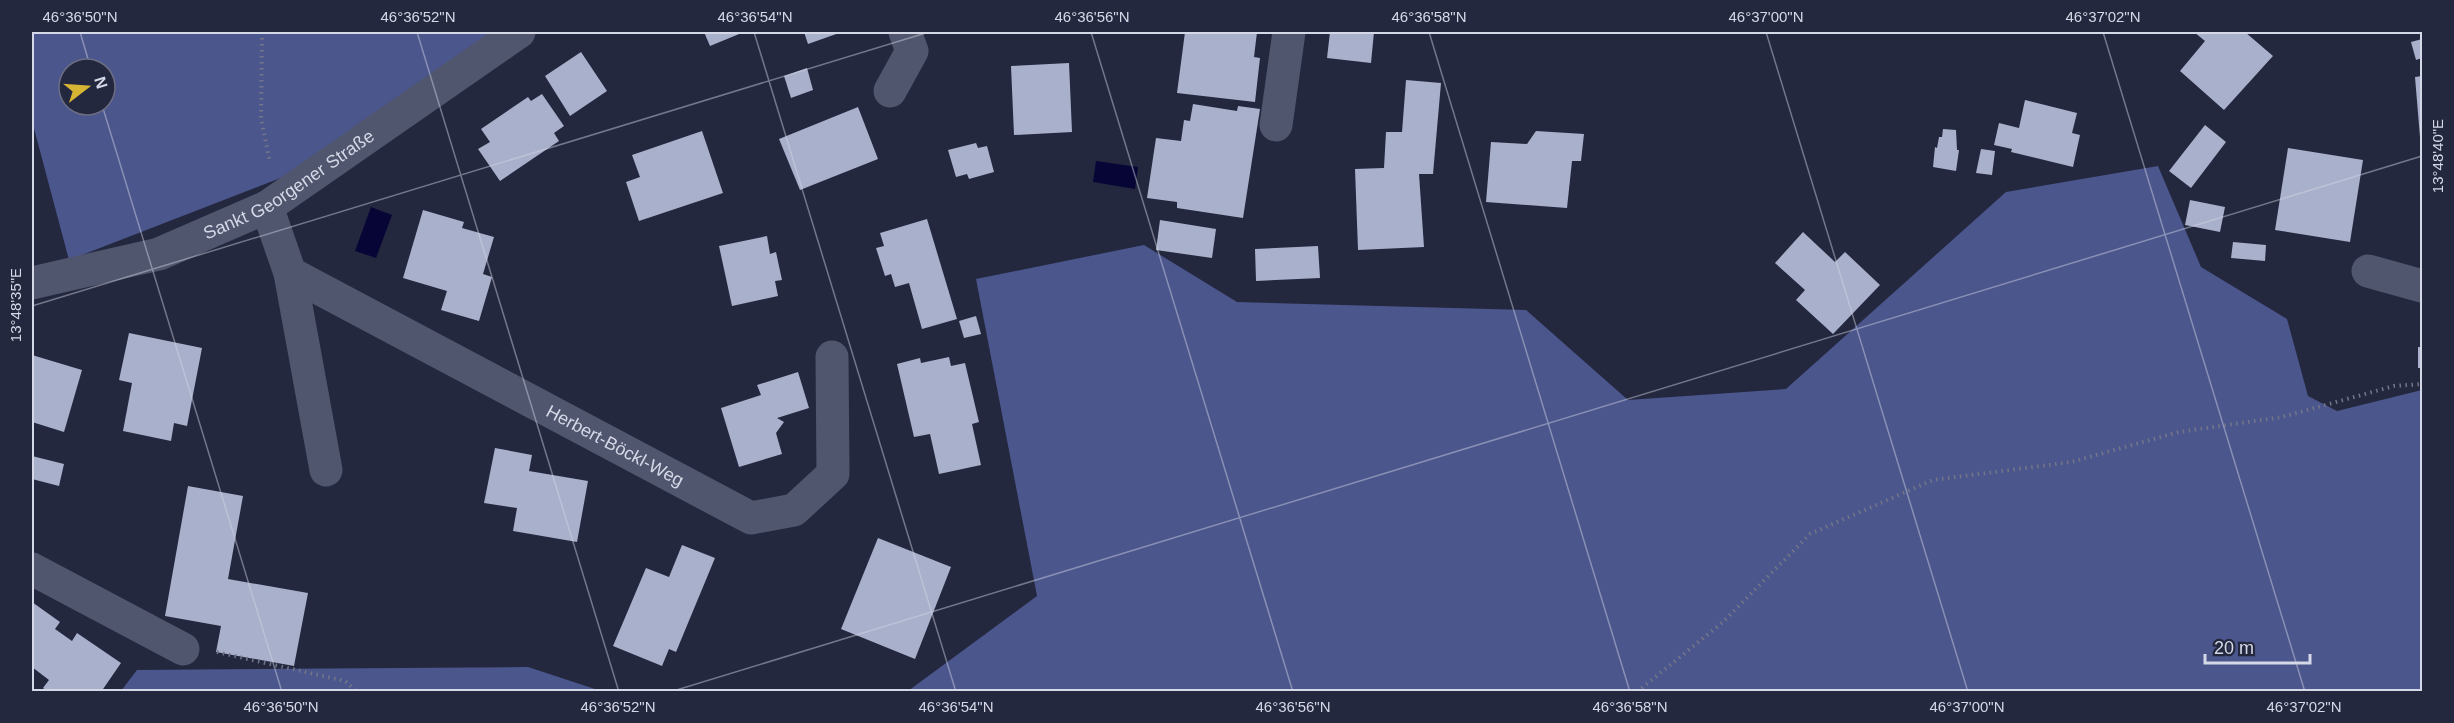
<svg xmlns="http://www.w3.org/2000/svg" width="2454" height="723" font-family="Arial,sans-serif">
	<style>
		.forest { fill: #4b568d; fill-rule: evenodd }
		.water { fill: #070535 }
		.building { fill: #a9b0cb }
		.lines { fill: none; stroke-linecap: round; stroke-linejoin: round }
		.path { stroke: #737689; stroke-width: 4; stroke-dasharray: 1.5 4.5; stroke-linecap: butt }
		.minor { stroke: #50566e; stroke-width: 33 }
		.ticks { fill: none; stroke: #d5d8e7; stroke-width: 1.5; stroke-opacity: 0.45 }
		.labels { text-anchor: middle; stroke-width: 6; stroke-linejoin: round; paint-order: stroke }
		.street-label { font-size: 18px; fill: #d5d8e7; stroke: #24283e }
		.neatline { fill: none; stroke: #d5d8e7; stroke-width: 2 }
		.ticks-label { font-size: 15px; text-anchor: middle; fill: #d5d8e7 }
	</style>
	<rect width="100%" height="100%" fill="#24283e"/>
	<g class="forest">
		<path d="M32 32H500L291 174 69 260 32 121ZM69 69H105V105H69Z"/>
		<path d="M2158 166 2201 267 2287 319 2308 396 2337 411 2422 390V691H908L1037 596 976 279 1144 245 1237 302 1526 310 1628 400 1786 389 2006 192Z"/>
		<path d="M528 667 601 691H121L137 670Z"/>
	</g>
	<g class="water">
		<path d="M1096 161 1138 167 1135 189 1093 182Z"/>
		<path d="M371 207 392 215 376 258 355 251Z"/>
	</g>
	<g class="building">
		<path d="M704 32H744L710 46Z"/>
		<path d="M804 32H842L808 44Z"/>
		<path d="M1185 32H1257L1254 57 1260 58 1255 102 1177 93Z"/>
		<path d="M1330 32H1374L1371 63 1327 58Z"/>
		<path d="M2194 32H2245L2273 56 2224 110 2180 71 2205 41Z"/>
		<path d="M2422 39V58L2416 60 2411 42Z"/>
		<path d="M581 52 607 91 570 116 545 76Z"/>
		<path d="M1069 63 1072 132 1014 135 1011 66Z"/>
		<path d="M807 68 813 90 791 98 784 76Z"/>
		<path d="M2422 76V137H2420L2415 77Z"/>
		<path d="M1406 80 1441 83 1433 174H1419L1424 247 1358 250 1355 169 1384 168 1386 132H1402Z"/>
		<path d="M542 94 564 126 554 133 559 141 500 181 478 149 490 142 481 129 528 97 531 101Z"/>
		<path d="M2025 100 2077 113 2072 133 2080 135 2073 167 2011 152 2012 149 1994 145 1999 123 2019 128Z"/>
		<path d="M1193 104 1237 111 1238 106 1260 109 1243 218 1177 208V202L1147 198 1156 138 1181 141 1184 120 1190 121Z"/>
		<path d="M858 107 878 159 800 190 779 139Z"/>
		<path d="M2205 125 2226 142 2191 188 2169 171Z"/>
		<path d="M1943 129 1956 130 1957 150H1959L1956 171 1933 167 1935 147 1937 148 1939 137H1942Z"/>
		<path d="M702 131 723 193 639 221 626 182 640 177 632 155Z"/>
		<path d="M1536 131 1584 134 1581 161H1572L1567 208 1486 202 1491 142 1527 144Z"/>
		<path d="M976 143 978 148 987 146 994 172 969 179 967 174 956 177 948 150Z"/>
		<path d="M2288 148 2363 160 2350 242 2275 230Z"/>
		<path d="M1981 149 1995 151 1992 175 1976 173Z"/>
		<path d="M2190 200 2225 207 2220 232 2185 225Z"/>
		<path d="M423 210 464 222 462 228 494 237 483 274 492 277 479 321 441 310 447 291 403 278Z"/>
		<path d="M927 219 957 319 922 329 909 283 895 287 891 274 885 276 876 248 884 246 880 233Z"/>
		<path d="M1160 220 1216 229 1212 258 1156 250Z"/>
		<path d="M1803 232 1835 262 1845 252 1880 285 1833 334 1796 300 1805 290 1775 263Z"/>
		<path d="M767 236 770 254 776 252 782 280 775 281 778 296 732 306 719 246Z"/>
		<path d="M2233 242 2266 245 2265 261 2231 258Z"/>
		<path d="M1318 246 1320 278 1256 281 1255 249Z"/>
		<path d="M976 316 981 334 964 338 959 321Z"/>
		<path d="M129 333 202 348 187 426 174 423 171 441 123 431 132 383 119 380Z"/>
		<rect x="2418" y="347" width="4" height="21"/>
		<path d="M32 355 82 370 64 432 32 422Z"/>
		<path d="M949 357 951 366 965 363 979 422 972 424 981 465 939 474 930 434 914 437 897 364 920 358 921 363Z"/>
		<path d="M798 372 809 408 777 418 784 422 776 433 782 454 739 467 721 408 761 395 757 385Z"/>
		<path d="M495 448 532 455 529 471 588 481 577 542 513 531 517 508 484 503Z"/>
		<path d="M32 456 64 464 59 486 32 479Z"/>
		<path d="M188 486 243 496 228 579 308 593 294 666 216 652 221 626 165 616Z"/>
		<path d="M878 538 951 567 915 659 841 629Z"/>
		<path d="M682 545 715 558 676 652 669 649 662 666 613 646 646 568 669 577Z"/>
		<path d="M32 602 60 622 55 629 72 641 77 633 121 663 101 692H48L43 688 49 680 32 667Z"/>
	</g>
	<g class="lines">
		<g class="path">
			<path d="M262 32 261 118 270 163"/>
			<path d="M217 652 345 681 357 692"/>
			<path d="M1637 692 1723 622 1810 534 1933 480 2071 462 2179 432 2282 417 2394 386 2422 384"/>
		</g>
		<g class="minor">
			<path d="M890 91 912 51 905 32"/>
			<path d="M1276 125 1289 32"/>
			<path id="s1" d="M267 207 290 273 751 518 794 510 833 474 832 357"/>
			<path d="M2368 271 2422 286"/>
			<path d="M290 273 326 470"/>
			<path id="s2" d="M32 283 159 254 267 207 519 32"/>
			<path d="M32 569 183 649"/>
		</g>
	</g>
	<path class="ticks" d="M80 32 91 69M417 32 619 692M754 32 956 692M1091 32 1293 692M1429 32 1630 692M1766 32 1968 692M2103 32 2305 692M102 105 282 692M32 306 929 32M670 692 2422 156"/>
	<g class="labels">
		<g class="street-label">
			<text dy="6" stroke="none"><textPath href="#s2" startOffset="278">Sankt Georgener Straße</textPath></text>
			<text dy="6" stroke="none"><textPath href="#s1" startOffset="438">Herbert-Böckl-Weg</textPath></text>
		</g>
	</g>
	<rect width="2454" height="723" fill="none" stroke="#24283e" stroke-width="66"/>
	<g transform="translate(87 87) rotate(73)"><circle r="28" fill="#24283e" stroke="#6b6e82" stroke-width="1.5"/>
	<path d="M0-4.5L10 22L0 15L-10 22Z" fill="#d6b534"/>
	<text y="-9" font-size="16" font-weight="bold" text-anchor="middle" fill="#d5d8e7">N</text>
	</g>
	<path d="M2205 654v9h105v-9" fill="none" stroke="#d5d8e7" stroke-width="3"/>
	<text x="2214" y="654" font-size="18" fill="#d5d8e7" stroke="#24283e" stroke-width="4.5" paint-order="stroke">20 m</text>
	<rect x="33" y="33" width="2388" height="657" class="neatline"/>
	<g class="ticks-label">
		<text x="80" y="22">46°36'50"N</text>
		<text x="418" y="22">46°36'52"N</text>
		<text x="755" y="22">46°36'54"N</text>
		<text x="1092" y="22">46°36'56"N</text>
		<text x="1429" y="22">46°36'58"N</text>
		<text x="1766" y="22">46°37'00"N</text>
		<text x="2103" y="22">46°37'02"N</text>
		<text transform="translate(2438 156) rotate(-90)" y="5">13°48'40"E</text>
		<text transform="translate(16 305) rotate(-90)" y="5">13°48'35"E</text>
		<text x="281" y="712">46°36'50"N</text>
		<text x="618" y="712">46°36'52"N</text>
		<text x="956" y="712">46°36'54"N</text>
		<text x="1293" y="712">46°36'56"N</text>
		<text x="1630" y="712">46°36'58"N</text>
		<text x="1967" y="712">46°37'00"N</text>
		<text x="2304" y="712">46°37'02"N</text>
	</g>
</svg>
